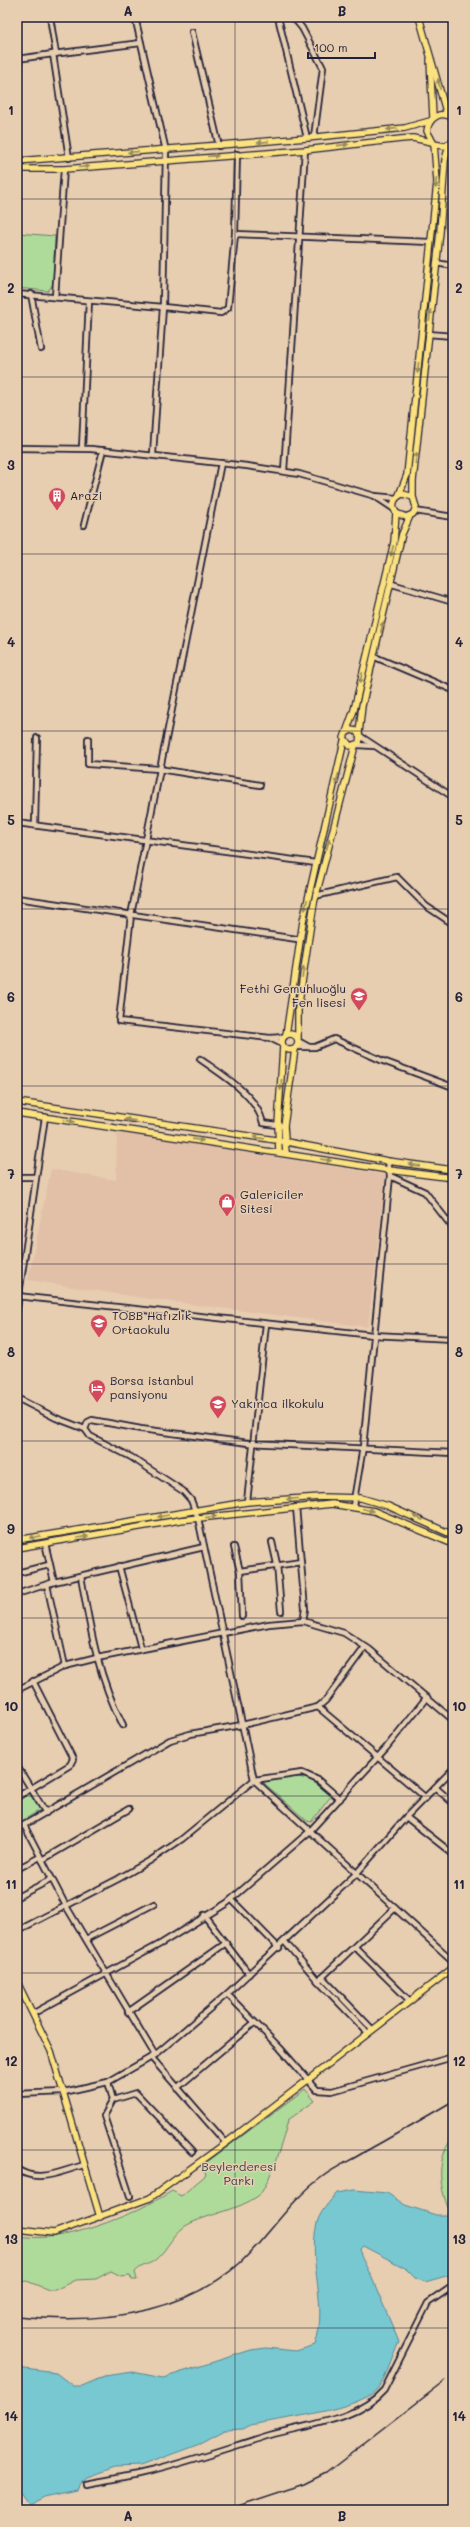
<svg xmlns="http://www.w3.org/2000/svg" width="470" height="2527" font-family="Mali,sans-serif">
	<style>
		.built { fill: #e2c0a8 }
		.green { fill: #afdb9a; stroke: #687e6a }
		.water { fill: #78c8d1; stroke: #568695 }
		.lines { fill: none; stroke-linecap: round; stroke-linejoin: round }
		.river { stroke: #78c8d1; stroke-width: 8 }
		.minor-casing { stroke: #22223b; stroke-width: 8 }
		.major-casing { stroke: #22223b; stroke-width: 8 }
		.minor { stroke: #e8ceb0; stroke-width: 4.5 }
		.major { stroke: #fbe180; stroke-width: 5.5 }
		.rail { stroke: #22223b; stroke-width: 1.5 }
		.oneway { fill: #998b61 }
		.grid { fill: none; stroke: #22223b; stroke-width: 1; stroke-opacity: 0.55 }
		.labels { text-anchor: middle; stroke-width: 3; stroke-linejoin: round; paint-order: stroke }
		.poi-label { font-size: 12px; fill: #22223b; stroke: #e8ceb0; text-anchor: start }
		.park-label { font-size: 12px; fill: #373e49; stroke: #e8ceb0 }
		.neatline { fill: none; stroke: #22223b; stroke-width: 1.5 }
		.grid-label { font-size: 13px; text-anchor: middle; font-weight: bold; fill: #22223b }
	</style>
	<rect width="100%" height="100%" fill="#e8ceb0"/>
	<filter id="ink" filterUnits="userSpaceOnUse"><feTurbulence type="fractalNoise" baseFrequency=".025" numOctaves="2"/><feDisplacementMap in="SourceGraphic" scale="8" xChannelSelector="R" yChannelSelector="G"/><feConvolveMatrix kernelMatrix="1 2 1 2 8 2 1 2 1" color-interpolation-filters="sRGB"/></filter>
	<g filter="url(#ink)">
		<path class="built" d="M117 1131 386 1175 368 1327 142 1298 28 1280 51 1169 116 1180Z"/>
		<g class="green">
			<path d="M17 233 55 236 53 284 48 291 17 288Z"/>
			<path d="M291 1776 310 1779 331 1796 311 1822 307 1821 264 1783V1779Z"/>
			<path d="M29 1793 40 1810 17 1824V1800Z"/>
			<path d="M305 2089 315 2101 288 2120C285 2134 268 2189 258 2196 238 2210 213 2213 191 2223 174 2230 168 2250 155 2260 149 2265 141 2265 135 2272L137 2280H132L130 2275 121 2276 111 2271 96 2279 75 2280 55 2290H49L17 2277V2235C59 2247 136 2214 172 2191L181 2196 206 2175 203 2165Z"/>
			<path d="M453 2136V2215L451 2216C440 2188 434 2164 453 2136Z"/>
		</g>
		<path class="water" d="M354 2190 387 2193 405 2205 436 2215H453V2274L425 2282 415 2278 405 2268 363 2246 360 2249 361 2256 372 2278 399 2342C392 2357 387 2376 377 2389 360 2410 278 2419 251 2425L243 2429 225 2430 197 2445 140 2466 116 2467 88 2477 81 2482 76 2490 44 2497 29 2505 17 2488V2368L56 2373 73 2386H82L105 2376 133 2372 163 2378 251 2350 266 2348 296 2351 315 2345C329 2303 307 2265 317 2223 319 2213 330 2201 337 2193Z"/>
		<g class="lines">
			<path class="river" d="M453 2174V2175"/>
			<g class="minor-casing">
				<g id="minor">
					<path d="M50 17 56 54"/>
					<path d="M278 17 307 138"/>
					<path d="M293 17 302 28 323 68 314 137"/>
					<path d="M192 32 219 146"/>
					<path d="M53 54 141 43"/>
					<path d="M17 59 53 54 69 158"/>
					<path d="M235 234 430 242"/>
					<path d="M436 263 453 266"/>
					<path d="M17 294 163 307 166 151 135 17"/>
					<path d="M31 294 41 349"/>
					<path d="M55 297 64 169"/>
					<path d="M428 334 453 336"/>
					<path d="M17 448 91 449 247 466 299 474 375 496 396 498"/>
					<path d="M82 448 89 301"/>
					<path d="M153 454 163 307 221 313 228 308 235 234 237 154"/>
					<path d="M221 463 131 915 119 1021 270 1038"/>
					<path d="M284 471 305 150"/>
					<path d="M376 497 394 509"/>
					<path d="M415 511 453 517"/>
					<path d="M84 525 103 450"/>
					<path d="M392 584 453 602"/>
					<path d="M375 657 453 690"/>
					<path d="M360 736 453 797"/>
					<path d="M88 739V764L159 769 260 785"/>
					<path d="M357 745 374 746"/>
					<path d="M17 823 316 863"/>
					<path d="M35 825 37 738"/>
					<path d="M315 896 397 877 426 906 453 924"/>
					<path d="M17 898 297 939"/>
					<path d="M298 1041 309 1047"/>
					<path d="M282 1044 270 1038 284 1037"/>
					<path d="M297 1047H315L334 1039 383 1061 453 1087"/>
					<path d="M200 1059C222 1075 256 1094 263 1123L284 1126"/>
					<path d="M388 1161 390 1176 425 1192 453 1228"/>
					<path d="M17 1177H36"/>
					<path d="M17 1296 373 1335 453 1339"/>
					<path d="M17 1308 45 1117"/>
					<path d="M17 1398 56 1418 85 1429"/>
					<path d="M453 1453 249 1443 141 1429 92 1420 88 1422 85 1429 90 1436 131 1457 183 1491 191 1500 198 1518 254 1780 453 1961"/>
					<path d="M247 1502 266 1324"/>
					<path d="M353 1506 363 1447 390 1176"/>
					<path d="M296 1507 305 1609 303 1621"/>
					<path d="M272 1542 277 1564 281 1611"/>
					<path d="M45 1543 54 1582"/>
					<path d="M234 1547 240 1571 242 1616"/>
					<path d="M119 1566 141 1648"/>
					<path d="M240 1571 301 1562"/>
					<path d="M17 1573 49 1565"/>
					<path d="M81 1576C90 1628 98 1678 123 1725"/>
					<path d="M47 1585 65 1666"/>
					<path d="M17 1594 54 1582 204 1547"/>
					<path d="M17 1690 65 1666 97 1658 269 1624 303 1621 344 1633 369 1649 453 1720"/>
					<path d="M318 1707 426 1798"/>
					<path d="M17 1766 46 1813"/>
					<path d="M436 1788 453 1803"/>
					<path d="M17 1797 70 1765 73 1759 33 1681"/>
					<path d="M406 1817 453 1854"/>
					<path d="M24 1825 66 1906 155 2055"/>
					<path d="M17 1829 170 1740 190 1734 242 1725 318 1707 326 1700 365 1647"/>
					<path d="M42 1860 129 1809"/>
					<path d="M17 1869 40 1857"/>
					<path d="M17 1897 52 1879"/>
					<path d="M232 1900 279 1948"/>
					<path d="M204 1915 249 1974"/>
					<path d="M17 1931 118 1879 151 1860 182 1839 254 1780 302 1773 318 1780 340 1799"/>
					<path d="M86 1939 154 1904"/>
					<path d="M285 1942 318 1981 368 2033"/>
					<path d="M355 1947 410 2001"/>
					<path d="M322 1977 372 2029"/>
					<path d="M318 1981 395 1908"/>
					<path d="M227 1994 280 2048 317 2090 332 2091 453 2057"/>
					<path d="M128 2012 226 1943"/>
					<path d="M34 2013 162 1943 227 1903 309 1832 386 1748 427 1697"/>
					<path d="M151 2057 226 2143"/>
					<path d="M108 2082 113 2100"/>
					<path d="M177 2088 254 2023"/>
					<path d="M17 2094 64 2092 108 2082 155 2055 227 1994 356 1874 406 1817 453 1769"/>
					<path d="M17 2169C38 2184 61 2171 84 2165"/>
					<path d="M130 2196 104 2116 113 2100 136 2093 192 2152"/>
					<path d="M86 2484C108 2480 130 2476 151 2471 191 2461 231 2447 270 2435 308 2424 357 2421 384 2390L428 2303 453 2286"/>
				</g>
			</g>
			<g class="major-casing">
				<g id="major">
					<path d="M419 17 447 115"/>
					<path d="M430 60 433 117"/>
					<path d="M453 118C441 110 429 117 427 131L434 144 444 146 453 142"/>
					<path d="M17 161 307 138 405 128 430 121"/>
					<path d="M17 169H64L305 150 401 139 413 138 432 142"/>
					<path d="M399 495 407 475 437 182 434 144"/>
					<path d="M413 497 403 494C394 497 391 505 396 513L406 517 413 514 416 507 413 497V481L440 232 445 160 449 145"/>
					<path d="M346 733 351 730 356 731 360 736 359 743 350 746 344 738 354 710 394 542 396 513"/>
					<path d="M359 733 362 706 402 534 410 516"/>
					<circle cx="290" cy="1042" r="8"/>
					<path d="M286 1035 303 921 344 741"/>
					<path d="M298 1038V1009L314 903 355 746"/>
					<path d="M17 1102 276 1140 388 1161 453 1170"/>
					<path d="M17 1113 389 1170 453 1178"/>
					<path d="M279 1152 278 1125 283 1046"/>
					<path d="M286 1153 284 1126 295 1049"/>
					<path d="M17 1540 247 1502 321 1497 361 1498 388 1506 453 1535"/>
					<path d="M17 1548 180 1520 332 1504 374 1511 453 1544"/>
					<path d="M17 1982 51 2051 100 2217"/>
					<path d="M17 2229 54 2233 150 2198 226 2143 453 1968"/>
				</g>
			</g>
			<use href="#minor" class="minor"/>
			<use href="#major" class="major"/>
			<g class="rail">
				<path d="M17 2316C95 2324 179 2317 240 2263 269 2236 289 2201 322 2177 335 2167 352 2160 366 2151 395 2135 424 2118 453 2101"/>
				<path d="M226 2510 304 2484 326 2473 445 2381"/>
			</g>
		</g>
		<defs><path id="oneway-solid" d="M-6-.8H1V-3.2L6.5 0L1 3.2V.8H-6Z"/></defs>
		<g class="oneway">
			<use href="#oneway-solid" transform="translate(439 84) rotate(-101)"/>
			<use href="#oneway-solid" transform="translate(392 129) rotate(174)"/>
			<use href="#oneway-solid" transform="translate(263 142) rotate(174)"/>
			<use href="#oneway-solid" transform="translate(343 145) rotate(-6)"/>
			<use href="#oneway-solid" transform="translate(133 152) rotate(176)"/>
			<use href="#oneway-solid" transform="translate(213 156) rotate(-5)"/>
			<use href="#oneway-solid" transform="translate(84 167) rotate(-5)"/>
			<use href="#oneway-solid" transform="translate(436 183) rotate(93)"/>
			<use href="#oneway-solid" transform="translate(430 315) rotate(-84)"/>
			<use href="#oneway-solid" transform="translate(418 368) rotate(96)"/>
			<use href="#oneway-solid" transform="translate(416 458) rotate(-84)"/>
			<use href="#oneway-solid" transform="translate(392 551) rotate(103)"/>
			<use href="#oneway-solid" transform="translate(382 627) rotate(-77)"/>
			<use href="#oneway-solid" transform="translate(361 678) rotate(103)"/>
			<use href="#oneway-solid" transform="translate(337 779) rotate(104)"/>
			<use href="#oneway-solid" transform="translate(328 844) rotate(-75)"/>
			<use href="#oneway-solid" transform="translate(306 905) rotate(103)"/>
			<use href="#oneway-solid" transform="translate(303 972) rotate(-82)"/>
			<use href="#oneway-solid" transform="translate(281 1085) rotate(95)"/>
			<use href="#oneway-solid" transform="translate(130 1120) rotate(-172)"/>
			<use href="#oneway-solid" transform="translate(69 1121) rotate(9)"/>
			<use href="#oneway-solid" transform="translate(259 1138) rotate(-172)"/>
			<use href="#oneway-solid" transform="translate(198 1140) rotate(8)"/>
			<use href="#oneway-solid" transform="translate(326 1160) rotate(9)"/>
			<use href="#oneway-solid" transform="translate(414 1165) rotate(-172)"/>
			<use href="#oneway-solid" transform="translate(292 1499) rotate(175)"/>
			<use href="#oneway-solid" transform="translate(368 1510) rotate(14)"/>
			<use href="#oneway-solid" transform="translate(163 1516) rotate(170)"/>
			<use href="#oneway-solid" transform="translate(211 1517) rotate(-6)"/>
			<use href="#oneway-solid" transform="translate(418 1518) rotate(-155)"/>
			<use href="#oneway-solid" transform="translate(35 1537) rotate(170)"/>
			<use href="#oneway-solid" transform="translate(83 1537) rotate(-9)"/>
		</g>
	</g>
	<path class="grid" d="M235 17V2510M17 199H453M17 377H453M17 554H453M17 731H453M17 909H453M17 1086H453M17 1264H453M17 1441H453M17 1618H453M17 1796H453M17 1973H453M17 2150H453M17 2328H453"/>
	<defs>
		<g id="building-pin" transform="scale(0.9)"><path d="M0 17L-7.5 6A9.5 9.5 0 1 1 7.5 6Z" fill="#d1495b" stroke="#e8ceb0"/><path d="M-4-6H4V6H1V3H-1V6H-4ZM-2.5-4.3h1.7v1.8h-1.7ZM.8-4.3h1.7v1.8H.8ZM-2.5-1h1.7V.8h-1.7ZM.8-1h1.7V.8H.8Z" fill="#fff"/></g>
		<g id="school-pin" transform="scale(0.9)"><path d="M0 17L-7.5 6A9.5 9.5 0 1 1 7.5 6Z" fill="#d1495b" stroke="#e8ceb0"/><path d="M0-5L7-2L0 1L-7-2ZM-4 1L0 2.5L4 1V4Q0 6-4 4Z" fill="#fff"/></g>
		<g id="shop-pin" transform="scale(0.9)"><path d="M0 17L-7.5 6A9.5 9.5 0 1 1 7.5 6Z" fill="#d1495b" stroke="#e8ceb0"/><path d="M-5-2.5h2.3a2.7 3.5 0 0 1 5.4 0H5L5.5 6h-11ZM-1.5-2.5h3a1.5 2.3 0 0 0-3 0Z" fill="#fff"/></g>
		<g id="hotel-pin" transform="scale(0.9)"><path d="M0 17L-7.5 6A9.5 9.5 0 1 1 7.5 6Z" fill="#d1495b" stroke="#e8ceb0"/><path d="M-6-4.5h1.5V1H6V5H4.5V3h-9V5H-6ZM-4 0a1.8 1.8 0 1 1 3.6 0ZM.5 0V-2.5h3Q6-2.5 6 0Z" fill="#fff"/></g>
	</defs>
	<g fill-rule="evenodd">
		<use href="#building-pin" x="57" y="496"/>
		<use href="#school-pin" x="359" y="996"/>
		<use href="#shop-pin" x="227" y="1202"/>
		<use href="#school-pin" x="99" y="1323"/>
		<use href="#hotel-pin" x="97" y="1388"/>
		<use href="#school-pin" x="218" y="1404"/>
	</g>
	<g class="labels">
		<g class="poi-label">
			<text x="70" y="500">Arazi</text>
			<text x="346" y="993" text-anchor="end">Fethi Gemuhluoğlu<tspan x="346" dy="14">Fen lisesi</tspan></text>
			<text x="240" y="1199">Galericiler<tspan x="240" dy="14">Sitesi</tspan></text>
			<text x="112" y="1320">TOBB Hafızlık<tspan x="112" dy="14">Ortaokulu</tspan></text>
			<text x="110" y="1385">Borsa istanbul<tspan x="110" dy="14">pansiyonu</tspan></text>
			<text x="231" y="1408">Yakınca ilkokulu</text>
		</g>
		<g class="park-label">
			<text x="239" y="2171">Beylerderesi<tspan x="239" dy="14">Parkı</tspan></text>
		</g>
	</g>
	<rect width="470" height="2527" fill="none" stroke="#e8ceb0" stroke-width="44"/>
	<path d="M308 52v6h67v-6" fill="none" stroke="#22223b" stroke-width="2"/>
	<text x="314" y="52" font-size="12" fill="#22223b" stroke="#e8ceb0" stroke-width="3" paint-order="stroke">100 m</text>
	<rect x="22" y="22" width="426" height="2483" class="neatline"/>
	<g class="grid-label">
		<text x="128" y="16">A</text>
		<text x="342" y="16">B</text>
		<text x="11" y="115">1</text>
		<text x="459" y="115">1</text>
		<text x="11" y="293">2</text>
		<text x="459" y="293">2</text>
		<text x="11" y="470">3</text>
		<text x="459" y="470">3</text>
		<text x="11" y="647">4</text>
		<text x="459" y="647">4</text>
		<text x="11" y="825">5</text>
		<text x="459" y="825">5</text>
		<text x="11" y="1002">6</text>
		<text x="459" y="1002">6</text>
		<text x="11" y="1179">7</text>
		<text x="459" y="1179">7</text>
		<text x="11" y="1357">8</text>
		<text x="459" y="1357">8</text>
		<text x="11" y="1534">9</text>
		<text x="459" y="1534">9</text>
		<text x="11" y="1711">10</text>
		<text x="459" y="1711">10</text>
		<text x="11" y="1889">11</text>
		<text x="459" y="1889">11</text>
		<text x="11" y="2066">12</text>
		<text x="459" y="2066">12</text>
		<text x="11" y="2244">13</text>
		<text x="459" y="2244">13</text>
		<text x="11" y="2421">14</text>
		<text x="459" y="2421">14</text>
		<text x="128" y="2521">A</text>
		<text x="342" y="2521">B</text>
	</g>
</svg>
